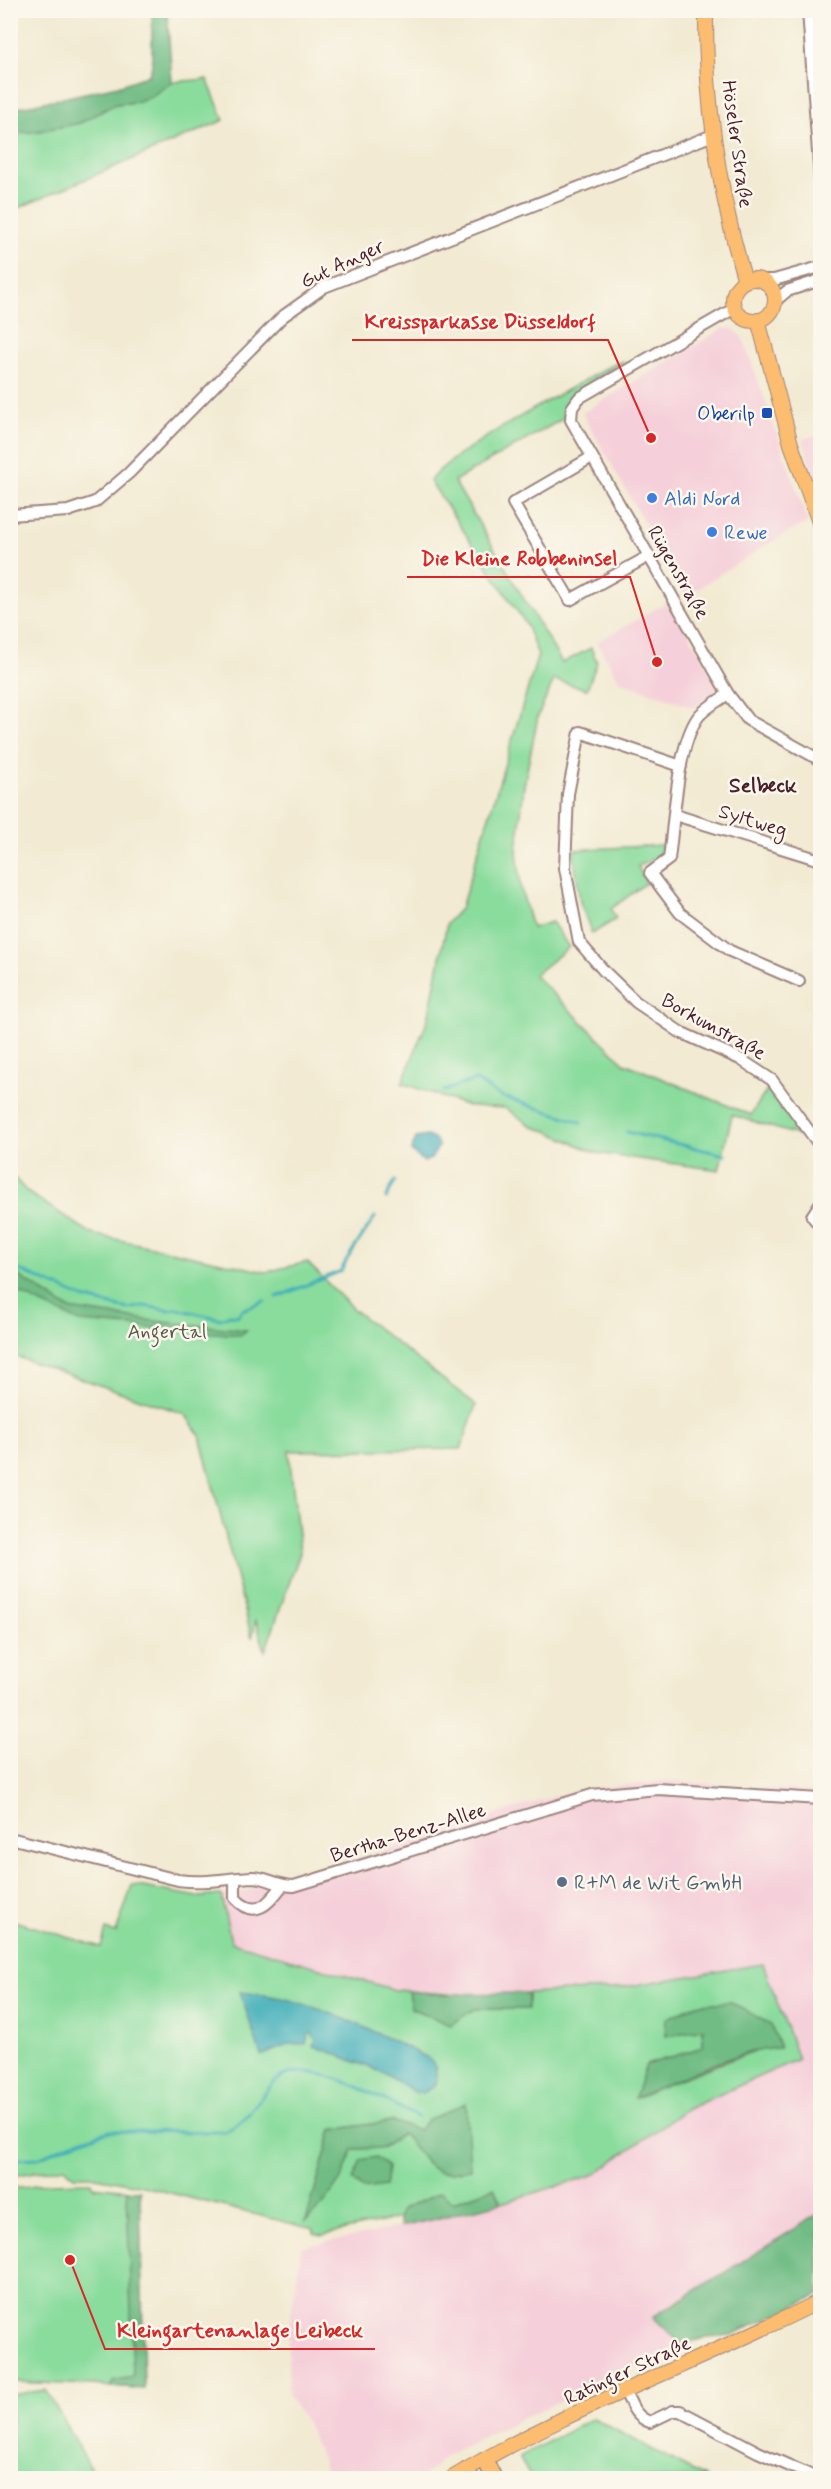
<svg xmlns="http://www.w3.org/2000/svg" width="831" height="2489" font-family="Mynerve,sans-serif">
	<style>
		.built { fill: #f5cfd9 }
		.green { fill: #8adc9d; stroke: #6a7e64; stroke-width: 1.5; fill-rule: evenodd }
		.forest { fill: #6fbc84; stroke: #5c6e58; stroke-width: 1.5 }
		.water { fill: #3cadb8; stroke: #436672; stroke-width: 1.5 }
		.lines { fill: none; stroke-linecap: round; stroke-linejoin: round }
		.stream { stroke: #3cadb8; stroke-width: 3 }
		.minor-casing { stroke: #9e847e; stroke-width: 14 }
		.major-casing { stroke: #9e847e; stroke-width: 16 }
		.highway-casing { stroke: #9e847e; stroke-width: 18 }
		.minor { stroke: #fff; stroke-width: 10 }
		.major { stroke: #fcbd6f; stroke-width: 14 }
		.highway { stroke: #fcbd6f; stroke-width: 15 }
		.transit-dot { fill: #1a4fb4; stroke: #fbf7ec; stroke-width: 2 }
		.shop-dot { fill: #3f7fe0; stroke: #fbf7ec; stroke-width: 2 }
		.service-dot { fill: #5c6f8a; stroke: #fbf7ec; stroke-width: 2 }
		.labels { text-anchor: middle; stroke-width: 5; stroke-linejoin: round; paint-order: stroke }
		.street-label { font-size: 20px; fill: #4a1f2b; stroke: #fbf7ec }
		.transit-label { font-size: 20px; fill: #164399; stroke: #fbf7ec; text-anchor: end }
		.shop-label { font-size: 20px; fill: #366cbe; stroke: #fbf7ec; text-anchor: start }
		.park-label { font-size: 20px; fill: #5d584d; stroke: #fbf7ec }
		.service-label { font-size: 20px; fill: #4e5e75; stroke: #fbf7ec; text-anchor: start }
		.neighbourhood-label { font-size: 21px; font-weight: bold; fill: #4a1f2b; stroke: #fbf7ec }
		.leader { fill: none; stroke: #d62828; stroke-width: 2 }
		.callout-dot { fill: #d62828; stroke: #fbf7ec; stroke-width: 2 }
		.callout-label { font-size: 21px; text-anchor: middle; font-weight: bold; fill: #d62828; stroke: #fbf7ec; stroke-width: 5; stroke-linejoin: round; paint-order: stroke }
	</style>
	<rect width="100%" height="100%" fill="#fbf7ec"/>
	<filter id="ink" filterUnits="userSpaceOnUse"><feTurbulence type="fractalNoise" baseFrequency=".0167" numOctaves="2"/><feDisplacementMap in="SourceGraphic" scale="12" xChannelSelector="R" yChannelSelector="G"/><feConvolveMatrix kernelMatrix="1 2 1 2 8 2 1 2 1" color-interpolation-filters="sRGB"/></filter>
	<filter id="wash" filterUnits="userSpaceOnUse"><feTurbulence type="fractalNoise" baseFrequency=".008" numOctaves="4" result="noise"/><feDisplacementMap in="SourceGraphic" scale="24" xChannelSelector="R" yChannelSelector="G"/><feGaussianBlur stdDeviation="1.35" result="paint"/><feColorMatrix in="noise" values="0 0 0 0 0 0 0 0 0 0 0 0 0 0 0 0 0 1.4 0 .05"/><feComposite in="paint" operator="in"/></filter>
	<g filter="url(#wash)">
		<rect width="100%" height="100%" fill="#f2ead2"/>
		<g class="built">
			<path d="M724 328 734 329 743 339 808 522 774 540 686 596 582 413Z"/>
			<path d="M820 435V500L803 439Z"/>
			<path d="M670 601 719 688 694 708 620 681 597 642Z"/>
			<path d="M668 1781 820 1792V2213L654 2316 682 2345 482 2437 447 2455 421 2478H329L306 2422 288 2396V2332L302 2247 401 2227 524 2197 593 2175 685 2110 798 2059 763 1964 611 1989 489 1995 395 1990 230 1942 221 1895 241 1892 358 1858 546 1799 585 1789Z"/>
		</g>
		<g class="green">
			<path d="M207 79 224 120 11 211 10 133 33 132 80 123 115 104 136 102 150 97 172 82Z"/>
			<path d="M624 361 570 396 565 405 564 418 454 481 562 663 591 648 597 662 587 689 554 680 538 716 524 785 517 850 521 889 532 928 552 922 569 947 534 975 624 1063 751 1115 768 1088 804 1137 732 1115 719 1170 596 1153 547 1131 533 1127 505 1108 468 1106 402 1083 428 1019 447 923 461 908 538 655 526 624 430 481C445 454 576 386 610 366Z"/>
			<path d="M662 845V855L638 866 646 883 611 909 616 919 592 934 580 902 573 850Z"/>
			<path d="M10 1173 27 1192 92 1234 266 1272 307 1262 354 1310 476 1405 461 1449 289 1451 300 1553 265 1651 256 1620 252 1638 200 1436 185 1414 11 1355Z"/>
			<path d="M132 1885 198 1897 221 1895 231 1942 395 1990 409 1991 411 2008 450 2025 474 2009H527L528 1993 611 1989 763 1964 798 2059 685 2110 593 2175 501 2203 494 2188 453 2202 402 2210 399 2218 323 2235 314 2233 313 2229 139 2185 91 2176H74L65 2167 11 2176V1920L101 1947 106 1930 116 1933ZM703 2029 779 2047 760 2049 679 2079 636 2098 646 2065 703 2047ZM391 2121 419 2131 469 2169C461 2170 448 2174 440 2172 422 2166 416 2144 402 2134L383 2148 353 2149 343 2176 307 2220 332 2130Z"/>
			<path d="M91 2182 92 2186 127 2190 133 2333V2389L93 2385 11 2382V2189L48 2183Z"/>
			<path d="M46 2390 96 2478H11V2395Z"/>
			<path d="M593 2418 706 2478H531L519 2457Z"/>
		</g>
		<g class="forest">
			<path d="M152 11H167L172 82 150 97 136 102 115 104 80 123 33 132 11 133V109L118 86 149 75 152 66Z"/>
			<path d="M10 1270 69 1309 153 1321 247 1330 240 1335 80 1322 11 1289Z"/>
			<path d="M409 1991 447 1994 528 1993V2009H474L450 2025 411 2008Z"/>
			<path d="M731 2002 771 2025 780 2048C738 2049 675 2081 635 2098L646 2065 703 2047V2029L666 2036V2019L697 2004Z"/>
			<path d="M466 2103 470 2169C461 2170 448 2174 440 2172 422 2166 416 2144 402 2134L383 2148 353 2149 343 2176 323 2205 306 2221 332 2130 391 2121 419 2130 427 2120Z"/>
			<path d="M376 2157 388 2167 385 2186 363 2189 353 2180 361 2160Z"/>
			<path d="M494 2188 501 2203 401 2227 399 2218 401 2210 441 2192 453 2202Z"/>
			<path d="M127 2190 140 2191 144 2389 110 2387 113 2381 133 2377Z"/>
			<path d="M820 2213 819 2295 732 2335 707 2337 682 2345 653 2317Z"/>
		</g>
		<g class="water">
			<path d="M427 1136 436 1140 439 1146 431 1159 424 1162 411 1151 416 1138Z"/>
			<path d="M240 1992C255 1994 271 1995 286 1999 336 2012 382 2035 428 2058L435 2066 437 2081 433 2087 424 2092 416 2093 384 2073 314 2046 316 2040 311 2033 308 2035 306 2044H290L261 2056Z"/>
		</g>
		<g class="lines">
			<g class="stream">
				<path d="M444 1091 475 1080 500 1096 581 1122"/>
				<path d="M627 1132 725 1155"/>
				<path d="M386 1198 395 1181"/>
				<path d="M10 1260 15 1268 83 1298 128 1309 144 1306 168 1310 177 1309 221 1319 229 1315 238 1316 242 1310 265 1301"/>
				<path d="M277 1297 341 1271 347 1259 375 1217"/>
				<path d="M10 2159 38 2158 80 2140 110 2131 224 2132C249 2122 257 2098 276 2081 306 2052 386 2101 417 2117"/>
			</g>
		</g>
	</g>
	<g filter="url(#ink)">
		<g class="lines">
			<g class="minor-casing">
				<g id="minor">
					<path d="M808 10 820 181"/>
					<path d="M760 280H774L820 267"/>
					<path d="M774 302 787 291 820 280"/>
					<path d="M735 308 579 398 572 408 571 420 728 694 748 720 820 760"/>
					<path d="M592 457 513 503 570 600 649 556"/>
					<path d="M10 515 68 511 95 502 129 473 282 317 324 287 713 135"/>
					<path d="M728 694C718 701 705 708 698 717 677 746 674 823 669 859L650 873 680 913 730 951 799 981"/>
					<path d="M681 766 580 732 568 794 565 868 579 942 604 971 636 1002 680 1032 740 1059 772 1080 820 1146"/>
					<path d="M675 815 820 860"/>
					<path d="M820 1204 812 1216 820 1226"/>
					<path d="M10 1838 178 1880C204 1884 227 1878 253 1877 266 1877 278 1886 294 1886L592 1795 658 1789 820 1799"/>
					<path d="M235 1880V1898C255 1920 268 1904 282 1886"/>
					<path d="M625 2391C631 2404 635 2417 650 2422L673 2411H680L758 2452 817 2478 820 2477"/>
				</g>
			</g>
			<g class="major-casing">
				<g id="major">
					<path d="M706 10C705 102 719 193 745 281"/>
					<circle cx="754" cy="300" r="21"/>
					<path d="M758 320 791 444 820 525"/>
					<path d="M452 2478C569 2407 699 2363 820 2301"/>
				</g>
			</g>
			<g class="highway-casing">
				<g id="highway">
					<path d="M485 2460 494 2478"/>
					<path d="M467 2470 471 2478"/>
				</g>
			</g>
			<use href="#minor" class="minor"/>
			<use href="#major" class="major"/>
			<use href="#highway" class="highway"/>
		</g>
	</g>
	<rect class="transit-dot" x="761" y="407" width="12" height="12" rx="3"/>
	<g class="shop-dot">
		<circle cx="652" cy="498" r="6"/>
		<circle cx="712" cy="532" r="6"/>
	</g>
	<circle class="service-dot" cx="562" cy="1882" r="6"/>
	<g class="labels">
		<g class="street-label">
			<text transform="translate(738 144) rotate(82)" y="7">Höseler Straße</text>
			<text transform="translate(342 263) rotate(-25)" y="7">Gut Anger</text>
			<text transform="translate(679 572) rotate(60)" y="7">Rügenstraße</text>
			<text transform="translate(753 820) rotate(17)" y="7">Syltweg</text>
			<text transform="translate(714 1026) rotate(29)" y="7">Borkumstraße</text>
			<text transform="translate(408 1832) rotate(-17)" y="7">Bertha-Benz-Allee</text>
			<text transform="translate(627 2370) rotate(-25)" y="7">Ratinger Straße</text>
		</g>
		<g class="transit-label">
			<text x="755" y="420">Oberilp</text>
		</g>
		<g class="shop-label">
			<text x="664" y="505">Aldi Nord</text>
			<text x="724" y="539">Rewe</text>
		</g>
		<g class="park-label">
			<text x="167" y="1338">Angertal</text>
		</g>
		<g class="service-label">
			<text x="574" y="1889">R+M de Wit GmbH</text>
		</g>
		<g class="neighbourhood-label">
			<text x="763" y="792">Selbeck</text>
		</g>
	</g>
	<path class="leader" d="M651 438L608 340H352M657 662L630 577H407M70 2260L105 2349H375"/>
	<g class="callout-dot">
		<circle cx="651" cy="438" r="6"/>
		<circle cx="657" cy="662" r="6"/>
		<circle cx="70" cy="2260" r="6"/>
	</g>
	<g class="callout-label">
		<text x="480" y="328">Kreissparkasse Düsseldorf</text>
		<text x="519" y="565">Die Kleine Robbeninsel</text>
		<text x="240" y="2337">Kleingartenanlage Leibeck</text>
	</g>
	<rect width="831" height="2489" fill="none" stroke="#fbf7ec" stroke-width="36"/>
</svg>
